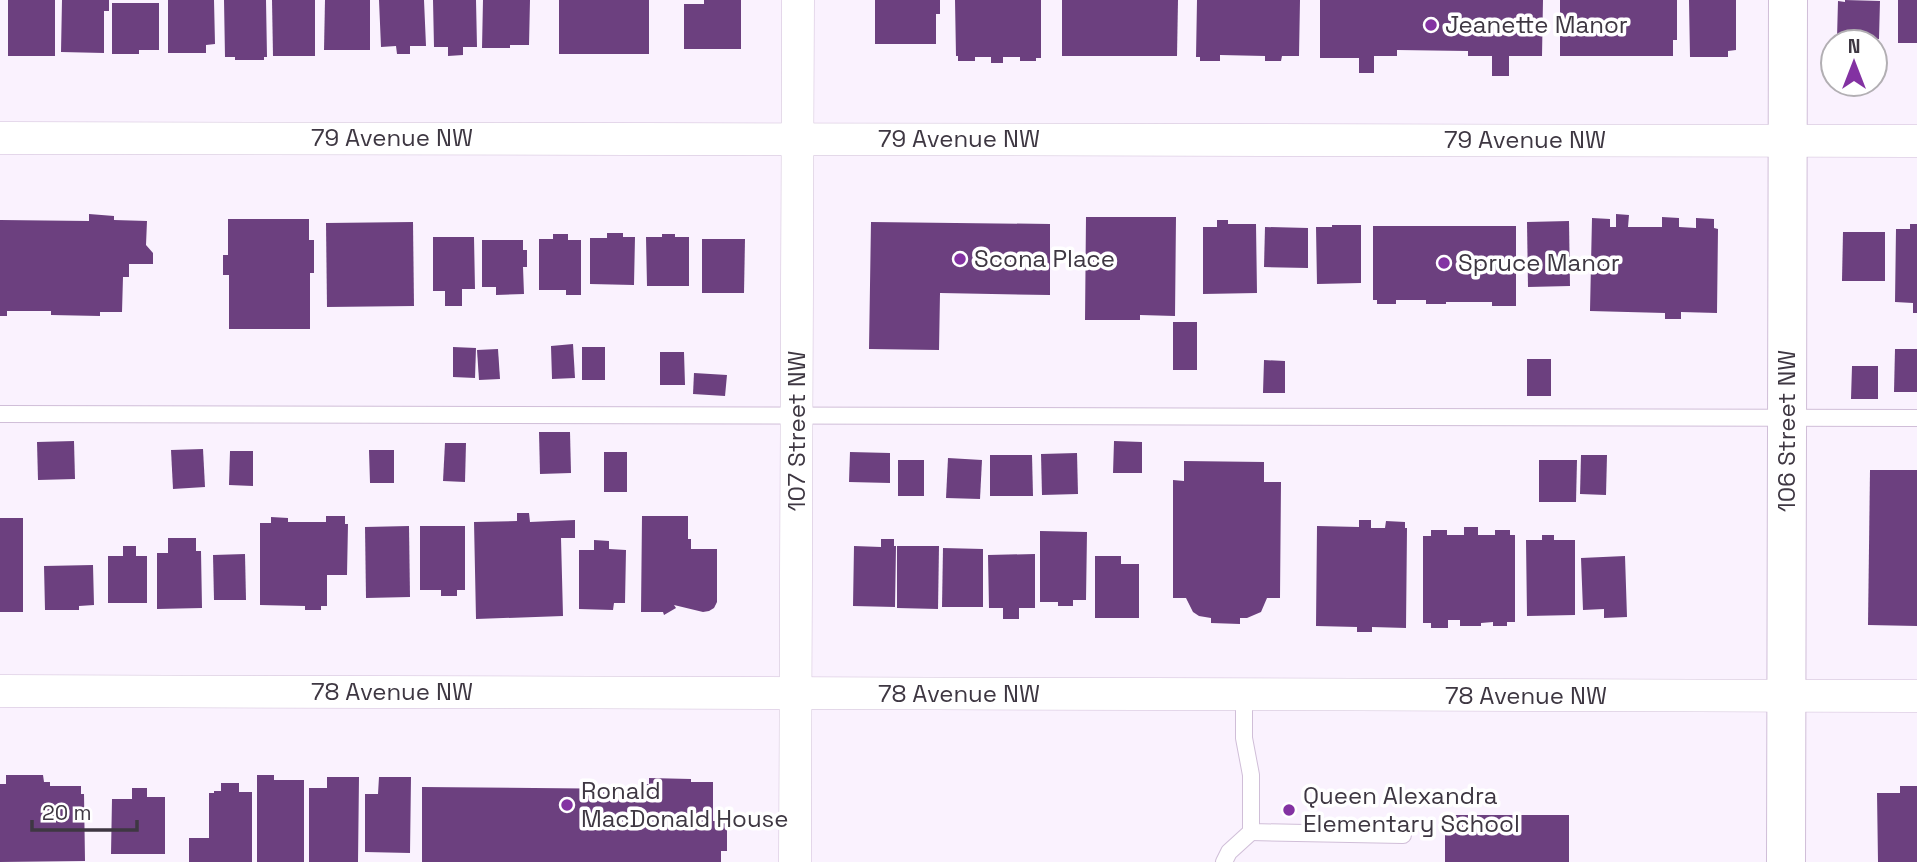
<svg xmlns="http://www.w3.org/2000/svg" width="1917" height="862" font-family="'Space Grotesk',sans-serif">
	<style>
		.building { fill: #6c407f }
		.lines { fill: none; stroke-linecap: round; stroke-linejoin: round }
		.service-casing { stroke: #d0bed8; stroke-width: 18 }
		.minor-casing { stroke: #d0bed8; stroke-width: 33 }
		.tertiary-casing { stroke: #d0bed8; stroke-width: 40 }
		.service { stroke: #fff; stroke-width: 16 }
		.minor { stroke: #fff; stroke-width: 32 }
		.tertiary { stroke: #fff; stroke-width: 38 }
		.poi-dot { fill: #8332a2; stroke: #fff; stroke-width: 2.5 }
		.labels { text-anchor: middle; stroke-width: 7; stroke-linejoin: round; paint-order: stroke }
		.poi-label { font-size: 24px; fill: #3e3742; stroke: #fff; text-anchor: start }
		.street-label { font-size: 24px; fill: #3e3742; stroke: #fff }
	</style>
	<rect width="100%" height="100%" fill="#faf2fe"/>
	<g class="building">
		<rect x="8" y="0" width="47" height="56"/>
		<path d="M62 0H109V11H104V53L61 52Z"/>
		<path d="M168 0H214L215 44 206 45V53H168Z"/>
		<path d="M224 0H266L267 57H264V60H235V57H225Z"/>
		<path d="M272 0H315V56H273Z"/>
		<path d="M325 0H370V50H324Z"/>
		<path d="M379 0H424L426 46H410V54H397L396 46 381 47Z"/>
		<path d="M433 0H476L477 47H463V55L448 56V47H434Z"/>
		<path d="M483 0H530L529 45H510V48H482Z"/>
		<rect x="559" y="0" width="90" height="54"/>
		<path d="M704 0H741V49H684V4H704Z"/>
		<path d="M875 0H940V14H936V44H875Z"/>
		<path d="M955 0H1041V58H1036V61H1020V57H1003V63H991V57H975V61H958V56H956Z"/>
		<path d="M1062 0H1178L1177 56H1062Z"/>
		<path d="M1197 0H1300L1299 56H1282L1281 61H1265V56L1220 55V61H1200V57H1196Z"/>
		<path d="M1320 0H1543L1542 56H1509V76H1492V56H1468V51L1397 50V56H1374V73H1359V58H1320Z"/>
		<path d="M1560 0H1677V40H1673V56H1560Z"/>
		<path d="M1689 0H1736V50L1728 51V57H1690Z"/>
		<path d="M1845 0 1880 1 1879 39 1837 38 1838 1 1845 2Z"/>
		<rect x="1898" y="0" width="19" height="43"/>
		<path d="M112 3H159V50H139V54H112Z"/>
		<path d="M89 214 114 216V220L147 221 146 245 153 253V264H129V277H123L122 312H100V316L51 315V311H7V316H0V220L89 221Z"/>
		<path d="M1616 214 1629 215 1628 227H1662V217L1679 218V227L1696 228V218L1714 219V228L1718 229 1717 313 1681 312V319H1665V313L1590 311 1592 218 1610 219V227H1616Z"/>
		<path d="M1086 217H1176L1175 316 1140 315V320H1085Z"/>
		<path d="M228 219H309V240H314V273H310V329H229V275H223V255H228Z"/>
		<path d="M1217 220H1228V224H1256L1257 293 1203 294V227H1217Z"/>
		<path d="M1569 221 1570 286 1528 287 1527 222Z"/>
		<path d="M413 222 414 306 327 307 326 223Z"/>
		<path d="M871 222 1050 224V295L940 293 939 350 869 349Z"/>
		<path d="M1910 224H1917V313H1913V303L1895 302 1896 229H1910Z"/>
		<path d="M1332 225H1361V283L1317 284 1316 227H1332Z"/>
		<path d="M1373 226H1516V306H1492V302H1446V304H1426V300H1396V304H1377V300H1373Z"/>
		<path d="M1265 227 1308 228V268L1264 267Z"/>
		<path d="M1843 232H1885V281H1842Z"/>
		<path d="M607 233H623V237H635L634 285 590 284V238H607Z"/>
		<path d="M553 234H568V240H581V295H566V290H539V239H553Z"/>
		<path d="M662 234H675V237H689V286H647L646 237H662Z"/>
		<path d="M433 237H474L475 289H462V306H445V291H433Z"/>
		<path d="M702 239H745L744 293H702Z"/>
		<path d="M482 240H523V250H527V267H523L524 294 496 295V287H482Z"/>
		<rect x="1173" y="322" width="24" height="48"/>
		<path d="M573 344 575 378 552 379 551 346Z"/>
		<path d="M453 347 476 348 475 378 453 377Z"/>
		<rect x="582" y="347" width="23" height="33"/>
		<path d="M498 349 500 379 479 380 477 350Z"/>
		<path d="M1895 349H1917V392H1894Z"/>
		<path d="M660 352H684L685 385H660Z"/>
		<rect x="1527" y="359" width="24" height="37"/>
		<path d="M1264 360 1285 361V393H1263Z"/>
		<path d="M1852 366H1878V399H1851Z"/>
		<path d="M694 373 727 375 725 396 693 394Z"/>
		<path d="M539 432H570L571 473 540 474Z"/>
		<path d="M74 441 75 479 38 480 37 442Z"/>
		<path d="M1114 441 1142 442V473H1113Z"/>
		<path d="M445 443H466L465 482 443 481Z"/>
		<path d="M203 449 205 487 173 489 171 450Z"/>
		<path d="M369 450H394V483H370Z"/>
		<path d="M230 451H253V486L229 485Z"/>
		<rect x="604" y="452" width="23" height="40"/>
		<path d="M850 452 890 453V483L849 482Z"/>
		<path d="M1077 453 1078 494 1042 495 1041 454Z"/>
		<path d="M990 455H1032L1033 496H990Z"/>
		<path d="M1581 455H1607L1606 495 1580 494Z"/>
		<path d="M948 458 982 460 980 499 946 498Z"/>
		<rect x="898" y="460" width="26" height="36"/>
		<path d="M1539 460H1577L1576 502H1539Z"/>
		<path d="M1184 461 1264 462V482H1281L1280 598H1267L1261 612 1247 618H1240V624L1211 623V618L1199 616 1193 612 1186 598H1173V480L1184 481Z"/>
		<path d="M1870 470H1917V626L1868 625Z"/>
		<path d="M517 513H529L530 522 575 520V538H561L563 616 476 619 474 522 517 521Z"/>
		<path d="M326 516H345V524H348L347 575H327V606H321V610H305V606L260 605V523H271V517L288 518V522H326Z"/>
		<path d="M642 516H688V539H691V549H717V602L714 608 709 611 703 612 674 605 676 608 664 615 663 612H641Z"/>
		<rect x="0" y="518" width="23" height="94"/>
		<path d="M1359 520H1371V528H1385L1386 521 1405 522V528H1407L1406 628 1372 627V632H1357V627L1316 626 1317 526 1359 527Z"/>
		<path d="M409 526 410 597 366 598 365 527Z"/>
		<path d="M420 526H465V590H457V596H441V590H420Z"/>
		<path d="M1464 527H1478V535H1495V530H1510V535H1515V622H1507V626H1493V622L1481 623V626H1460V620H1448V628H1431V623H1423V536H1431V530H1447V535H1464Z"/>
		<path d="M1040 531 1087 532 1086 600H1073V606H1058V602H1040Z"/>
		<path d="M1542 535H1554V540H1575V615L1527 616 1526 540H1542Z"/>
		<path d="M168 538H196V551H201L202 608 157 609V553H168Z"/>
		<path d="M881 539H894V546H896L895 607 853 606 854 546 881 547Z"/>
		<path d="M594 540 609 541V549L626 550 625 603H614L613 610 579 609V550H594Z"/>
		<path d="M123 546H136V556H147V603H108V556H123Z"/>
		<path d="M897 546H939L938 609 897 608Z"/>
		<path d="M943 548 983 549V607H942Z"/>
		<path d="M245 554 246 600H214L213 555Z"/>
		<path d="M1035 554V608H1019V619H1003V608H989L988 555Z"/>
		<path d="M1095 556H1121V564H1139V618H1095Z"/>
		<path d="M1625 556 1627 617 1604 618V609L1583 610 1581 558Z"/>
		<path d="M93 565 94 605 79 606V610H45L44 566Z"/>
		<path d="M6 775H43L44 782H50V786H81V794H84L85 861 0 862V784H6Z"/>
		<path d="M257 775H274V780H304V862H257Z"/>
		<path d="M327 777H359L358 862H309V788H327Z"/>
		<path d="M379 777H411L410 853 365 852V794H378Z"/>
		<path d="M649 778 691 779V782H713V821H727V851H721V862H422V787L638 789V784H649Z"/>
		<path d="M221 783H239V792H252V862H189V838H209V793H214V791H221Z"/>
		<path d="M1900 786H1917V862H1878L1877 793H1900Z"/>
		<path d="M132 788H147V797H165V854H111L112 799H132Z"/>
		<rect x="1445" y="815" width="124" height="47"/>
	</g>
	<g class="lines">
		<g class="service-casing">
			<g id="service">
				<path d="M0 414 1917 418"/>
				<path d="M1244 695V738L1251 775V832L1403 835"/>
				<path d="M1224 862 1229 852 1251 832"/>
			</g>
		</g>
		<g class="minor-casing">
			<g id="minor">
				<path d="M0 138 1917 141"/>
				<path d="M0 691 1917 696"/>
				<path d="M795 862 798 0"/>
			</g>
		</g>
		<g class="tertiary-casing">
			<path id="tertiary" d="M1786 862 1788 0"/>
		</g>
		<use href="#service" class="service"/>
		<use href="#minor" class="minor"/>
		<use href="#tertiary" class="tertiary"/>
	</g>
	<g class="poi-dot">
		<circle cx="1431" cy="25" r="7"/>
		<circle cx="960" cy="259" r="7"/>
		<circle cx="1444" cy="263" r="7"/>
		<circle cx="567" cy="805" r="7"/>
		<circle cx="1289" cy="810" r="7"/>
	</g>
	<g class="labels">
		<g class="poi-label">
			<text x="1445" y="33">Jeanette Manor</text>
			<text x="974" y="267">Scona Place</text>
			<text x="1458" y="271">Spruce Manor</text>
			<text x="581" y="799">Ronald<tspan x="581" dy="28">MacDonald House</tspan></text>
			<text x="1303" y="804">Queen Alexandra<tspan x="1303" dy="28">Elementary School</tspan></text>
		</g>
		<g class="street-label">
			<text x="392" y="146">79 Avenue NW</text>
			<text x="959" y="147">79 Avenue NW</text>
			<text x="1525" y="148">79 Avenue NW</text>
			<text transform="translate(797 431) rotate(-90)" y="8">107 Street NW</text>
			<text transform="translate(1787 431) rotate(-90)" y="8">106 Street NW</text>
			<text x="392" y="700">78 Avenue NW</text>
			<text x="959" y="702">78 Avenue NW</text>
			<text x="1526" y="704">78 Avenue NW</text>
		</g>
	</g>
	<g transform="translate(1854 63)"><circle r="33" fill="#ffffff" stroke="#b2afb3" stroke-width="2"/>
	<path d="M0-5L12 26L0 18L-12 26Z" fill="#8332a2"/>
	<text y="-10" font-size="19" font-weight="bold" text-anchor="middle" fill="#3e3742">N</text>
	</g>
	<path d="M32 820v10h105v-10" fill="none" stroke="#3e3742" stroke-width="3.5"/>
	<text x="42" y="820" font-size="21" fill="#3e3742" stroke="#ffffff" stroke-width="5" paint-order="stroke">20 m</text>
</svg>
